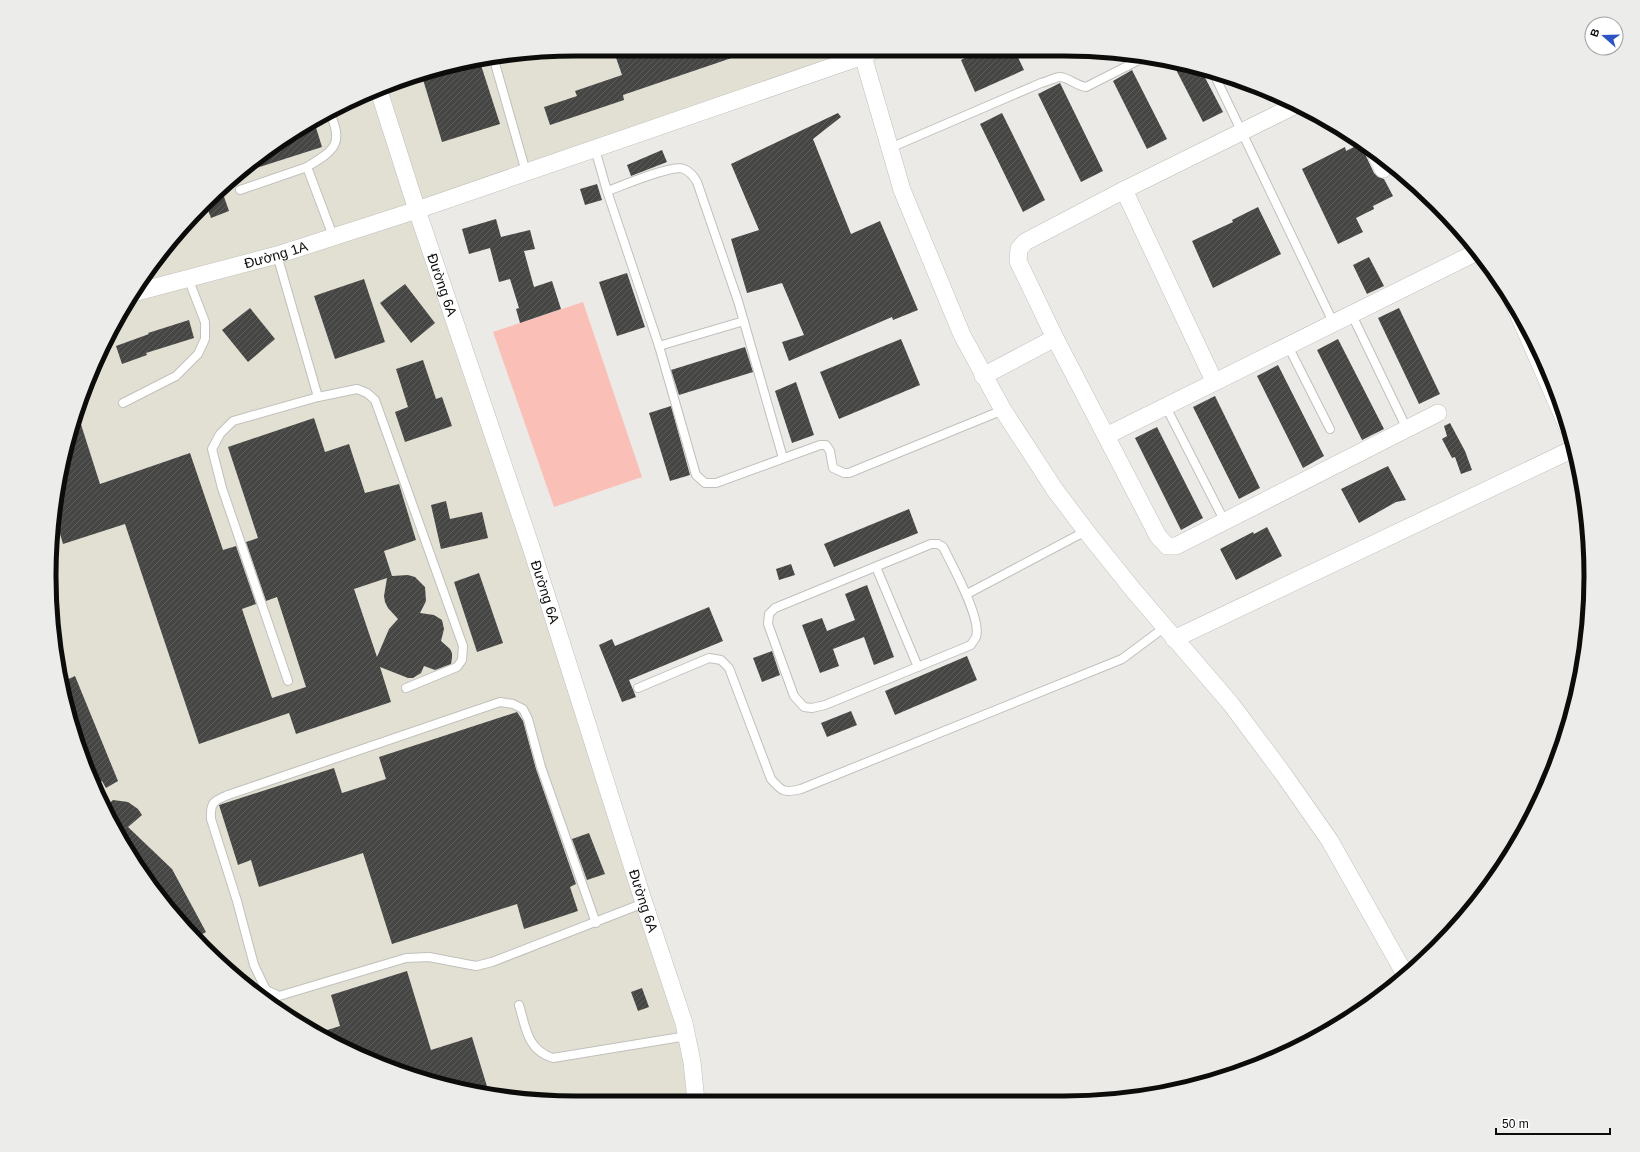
<svg xmlns="http://www.w3.org/2000/svg" width="1640" height="1152" font-family="Arial,sans-serif">
	<style>
		.built { fill: #e2dfd3 }
		.pitch { fill: #fabfb7 }
		.building { fill: url(#building-hatch); fill-rule: evenodd }
		.lines { fill: none; stroke-linecap: round; stroke-linejoin: round }
		.service-casing { stroke: #c1c0bc; stroke-width: 10 }
		.minor-casing { stroke: #c1c0bc; stroke-width: 18 }
		.service { stroke: #fff; stroke-width: 8 }
		.minor { stroke: #fff; stroke-width: 17 }
		.labels { text-anchor: middle; stroke-width: 4; stroke-linejoin: round; paint-order: stroke }
		.street-label { font-size: 14px; fill: #0c0c0b; stroke: #fff }
		.rim { fill: none; stroke: #0c0c0b; stroke-width: 5 }
	</style>
	<defs>
		<pattern id="building-hatch" width="6" height="6" patternUnits="userSpaceOnUse"><rect width="6" height="6" fill="#464744"/><path d="M-1 1l2-2M0 6l6-6M5 7l2-2" fill="none" stroke="#5c5d5b"/></pattern>
	</defs>
	<rect width="100%" height="100%" fill="#ebeae6"/>
	<path class="built" d="M576 49H855L856 54 421 203 524 541 680 1027 690 1101 542 1102 440 1085 343 1049 255 994 180 924 103 809 77 745 54 645V507L89 374 138 283 180 229 283 138 374 89 439 67Z"/>
	<path class="pitch" d="M583 302 642 477 554 507 493 332Z"/>
	<g class="building">
		<path d="M613 49H752V51L623 95 624 100 550 125 544 107 577 96 575 91 622 75Z"/>
		<path d="M983 49H1014L1024 70 975 92 961 60Z"/>
		<path d="M1171 60 1200 68 1223 112 1203 122Z"/>
		<path d="M480 62 500 124 442 142 421 73 439 67Z"/>
		<path d="M1132 70 1167 139 1147 149 1113 81Z"/>
		<path d="M1060 83 1103 171 1081 182 1038 94Z"/>
		<path d="M838 113 841 117 813 139 851 234 880 221 918 310 893 320 892 317 789 361 782 342 804 335 782 283 747 293 731 239 759 230 731 164Z"/>
		<path d="M1002 113 1045 200 1023 212 980 124Z"/>
		<path d="M314 121 322 147 244 172 283 138Z"/>
		<path d="M1362 143 1365 145V154L1374 173 1378 177 1384 179 1393 196 1373 206 1374 209 1356 218 1363 232 1338 244 1302 169 1345 147 1346 151Z"/>
		<path d="M662 150 667 162 631 176 627 165Z"/>
		<path d="M597 184 602 200 585 205 580 189Z"/>
		<path d="M222 191 229 211 211 218 206 205Z"/>
		<path d="M1258 207 1281 254 1213 288 1192 241 1233 222 1232 220Z"/>
		<path d="M496 219 501 237 530 230 535 249 524 251 534 287 552 281 561 309 520 323 516 309 519 308 510 279 499 282 490 248 469 254 462 229Z"/>
		<path d="M1369 257 1384 286 1367 294 1353 265Z"/>
		<path d="M627 273 645 327 617 336 599 282Z"/>
		<path d="M364 279 385 342 335 359 314 296Z"/>
		<path d="M405 284 435 323 411 343 380 303Z"/>
		<path d="M250 308 275 339 248 362 222 330Z"/>
		<path d="M1399 308 1440 394 1419 404 1378 318Z"/>
		<path d="M189 320 194 338 146 353 147 355 122 364 116 346 149 334 148 333Z"/>
		<path d="M901 339 920 385 839 419 820 372Z"/>
		<path d="M1338 339 1384 429 1362 440 1317 350Z"/>
		<path d="M745 347 753 372 679 395 671 370Z"/>
		<path d="M423 360 436 399 442 397 452 426 405 442 395 412 408 407 396 369Z"/>
		<path d="M1278 365 1324 456 1303 468 1257 376Z"/>
		<path d="M796 382 814 435 792 443 775 391Z"/>
		<path d="M1215 396 1260 488 1239 499 1193 407Z"/>
		<path d="M671 406 690 475 670 481 649 413Z"/>
		<path d="M78 415 100 484 190 453 223 550 236 546 256 604 242 609 272 698 306 687 277 597 266 601 246 542 258 538 228 447 314 418 325 452 349 444 365 493 399 484 416 540 384 551 392 576 408 575 415 577 425 587 426 601 420 613 434 615 442 620 444 629 441 641 450 649 452 653V658L451 664 435 670 424 666 421 673 413 678H408L380 667 391 702 296 734 289 713 199 744 125 524 63 544 54 513V507ZM387 578 384 596 385 602 388 608 398 619 389 629 377 657 354 589Z"/>
		<path d="M1450 423 1465 451 1472 470 1461 474 1455 457 1452 458 1442 439 1447 436 1444 426Z"/>
		<path d="M1157 427 1203 518 1181 530 1135 438Z"/>
		<path d="M1388 466 1406 500 1396 502 1359 523 1341 489Z"/>
		<path d="M446 501 450 519 482 512 488 538 441 549 431 505Z"/>
		<path d="M909 509 918 533 834 567 824 544Z"/>
		<path d="M1267 527 1282 556 1236 580 1220 549 1253 532 1254 534Z"/>
		<path d="M791 564 795 575 779 580 776 569Z"/>
		<path d="M479 573 503 643 477 652 454 582Z"/>
		<path d="M867 585 894 657 874 665 864 637 833 649 839 666 820 673 802 625 822 618 827 631 855 620 845 594Z"/>
		<path d="M709 607 723 641 629 680 636 697 622 702 599 645 612 639 615 646Z"/>
		<path d="M772 651 780 675 762 682 753 658Z"/>
		<path d="M967 656 977 680 895 715 885 691Z"/>
		<path d="M75 676 118 781 106 788 102 781 94 786 77 745 62 682Z"/>
		<path d="M851 711 857 725 827 737 821 723Z"/>
		<path d="M517 712 523 721 536 769 576 884 570 887 578 911 524 929 517 904 392 944 363 853 259 887 251 860 238 865 219 805 334 768 342 793 386 779 379 757Z"/>
		<path d="M113 800 128 802 138 809 142 815 128 827 172 869 206 932 195 938 180 924 103 809Z"/>
		<path d="M589 833 605 874 587 880 572 839Z"/>
		<path d="M407 971 431 1050 472 1037 489 1093 440 1085 343 1049 318 1033 340 1026 331 995Z"/>
		<path d="M642 988 649 1007 638 1011 631 992Z"/>
	</g>
	<g class="lines">
		<g class="service-casing">
			<g id="service">
				<path d="M494 60 526 172"/>
				<path d="M1213 72 1333 322"/>
				<path d="M890 148 1041 83C1046 82 1054 78 1059 77 1069 77 1076 86 1086 87L1145 57"/>
				<path d="M595 149 607 191 659 346 696 475 705 483H716L820 445H826L830 451 833 468 844 473H849L1003 410"/>
				<path d="M307 167C334 150 344 145 330 113"/>
				<path d="M240 190 307 167 333 236"/>
				<path d="M607 191C622 186 672 164 684 169 691 172 694 177 697 182L738 301 783 458"/>
				<path d="M277 255 318 397 233 421 220 434 212 449 222 488 288 681"/>
				<path d="M1351 313 1407 429"/>
				<path d="M1287 344 1330 429"/>
				<path d="M659 346 744 321"/>
				<path d="M318 397 357 389 367 393 375 400 463 646 462 660 457 667 406 688"/>
				<path d="M123 403 176 376 198 354 205 339V322L188 278"/>
				<path d="M1165 405 1225 522"/>
				<path d="M931 544H938L943 547C952 565 982 619 976 637 975 640 972 642 971 645L825 705 812 708 804 707 794 696 768 624 769 614 775 608Z"/>
				<path d="M876 567 918 667"/>
				<path d="M967 594 1086 531"/>
				<path d="M638 688 709 658 721 660 729 668 771 779C782 792 785 793 801 789L1122 659 1165 627"/>
				<path d="M596 923 541 767 528 719 523 709 513 704 500 702 228 795C214 801 210 802 211 819L237 901 254 965 266 990 279 996 406 958 429 957 476 966 492 962 644 903"/>
				<path d="M519 1005C526 1028 527 1050 553 1058L687 1036"/>
			</g>
		</g>
		<g class="minor-casing">
			<g id="minor">
				<path d="M861 49 902 190 962 335 1003 410 1055 490 1086 531 1134 591 1231 704 1284 775 1330 841 1406 976"/>
				<path id="s1" d="M378 88 417 210 531 547 644 903 684 1023 692 1062 696 1101"/>
				<path d="M1296 105 1124 190 1025 242 1019 249 1018 261 1055 338 1158 536 1167 546H1176L1438 413"/>
				<path d="M1374 150 1383 169"/>
				<path d="M1124 190 1214 381"/>
				<path id="s2" d="M133 293 277 255 417 210 863 56 876 49"/>
				<path d="M1513 302 1568 428"/>
				<path d="M983 376 1055 338"/>
				<path d="M1106 436 1477 252"/>
				<path d="M1174 639 1573 449"/>
			</g>
		</g>
		<use href="#service" class="service"/>
		<use href="#minor" class="minor"/>
	</g>
	<g class="labels">
		<g class="street-label">
			<text dy="5" stroke="none"><textPath href="#s2" startOffset="148">Đường 1A</textPath></text>
			<text dy="5" stroke="none"><textPath href="#s1" startOffset="207">Đường 6A</textPath></text>
			<text dy="5" stroke="none"><textPath href="#s1" startOffset="531">Đường 6A</textPath></text>
			<text dy="5" stroke="none"><textPath href="#s1" startOffset="855">Đường 6A</textPath></text>
		</g>
	</g>
	<path d="M0 0H1640V1152H0ZM576 56H1064A520 520 0 0 1 1584 576V576A520 520 0 0 1 1064 1096H576A520 520 0 0 1 56 576V576A520 520 0 0 1 576 56Z" fill="#ececeb" fill-rule="evenodd"/>
	<path class="rim" d="M576 56H1064A520 520 0 0 1 1584 576V576A520 520 0 0 1 1064 1096H576A520 520 0 0 1 56 576V576A520 520 0 0 1 576 56Z"/>
	<g transform="translate(1604 36) rotate(290)"><circle r="19" fill="#ffffff" stroke="#9e9e9d"/>
	<path d="M0-3L7 15L0 10L-7 15Z" fill="#2c54c4"/>
	<text y="-6" font-size="11" font-weight="bold" text-anchor="middle" fill="#0c0c0b">B</text>
	</g>
	<path d="M1496 1128v6h114v-6" fill="none" stroke="#0c0c0b" stroke-width="2"/>
	<text x="1502" y="1128" font-size="12" fill="#0c0c0b" stroke="#ffffff" stroke-width="3" paint-order="stroke">50 m</text>
</svg>
